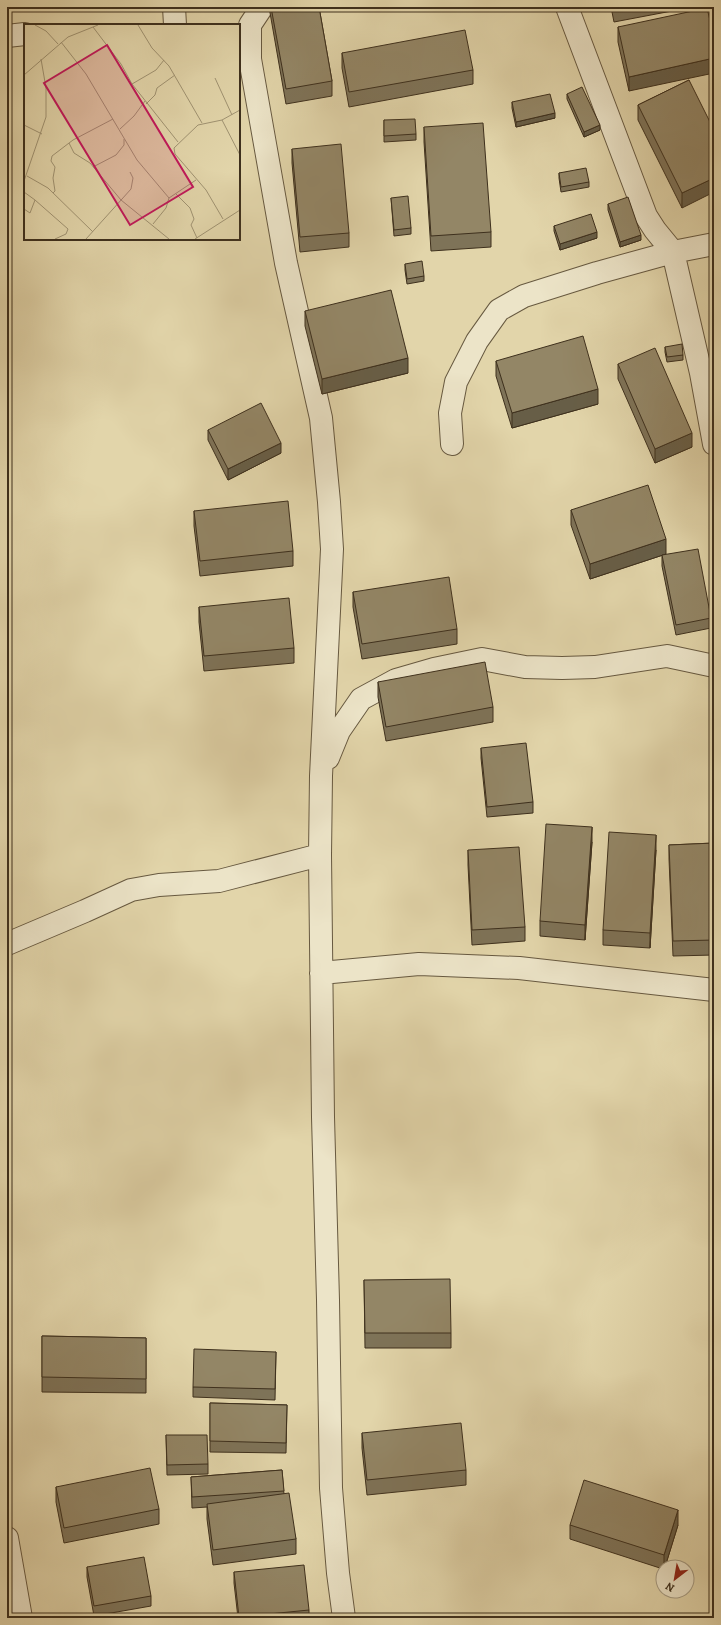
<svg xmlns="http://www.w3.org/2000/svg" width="721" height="1625" font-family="Alegreya,serif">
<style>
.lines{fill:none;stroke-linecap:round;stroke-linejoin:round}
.street-casing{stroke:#675940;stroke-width:24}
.street{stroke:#ece4c8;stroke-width:22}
.wall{fill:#7e7358;stroke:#3e301d}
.shaded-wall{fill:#675e47;stroke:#3e301d}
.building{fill:#938666;stroke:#3e301d}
.inset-road{fill:none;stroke:#a09372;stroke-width:1}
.view{fill:#c2185b;fill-opacity:0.15;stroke:#c2185b;stroke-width:2}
.inset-edge{fill:none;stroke:#3e301d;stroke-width:2}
</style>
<rect width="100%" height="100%" fill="#e2d5aa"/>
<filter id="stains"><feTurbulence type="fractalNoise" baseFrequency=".005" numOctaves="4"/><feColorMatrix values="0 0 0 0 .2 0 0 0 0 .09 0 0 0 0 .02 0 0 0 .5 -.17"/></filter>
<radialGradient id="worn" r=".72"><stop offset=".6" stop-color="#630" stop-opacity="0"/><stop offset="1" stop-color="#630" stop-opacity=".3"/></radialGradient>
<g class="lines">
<defs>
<path id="street" d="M174 7 175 25
M262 7 250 25V59L286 263 321 418 329 502 332 549 321 776 320 855 323 1117 328 1300 331 1488 338 1573 344 1618
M567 7 646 216 655 230 673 252 701 373 714 444
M7 36 25 34
M452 444 450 413 456 382 477 341 499 310 524 296 597 273 673 252 714 244
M328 758 339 731 361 699 396 680 434 669 482 659 525 667 562 668 595 667 667 656 714 666
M7 944 85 911 131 890 159 885 219 881 320 855
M321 973 419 964 519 968 714 990
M7 1538 21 1618"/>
</defs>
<use href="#street" class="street-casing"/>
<use href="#street" class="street"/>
</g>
<path class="wall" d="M269 7H319L332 81V96L286 104Z
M611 7H693L614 22Z
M618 27 714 37 629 91 618 42Z
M342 53 473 70V84L349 107 342 68Z
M689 80 682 208 638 120V105Z
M567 94 600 130 584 137 567 99Z
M512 102 555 118 516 127 512 108Z
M384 120 416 134V140L384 142Z
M424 127 491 232V247L431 251 424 142Z
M292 149 349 233V247L300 252 292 163Z
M559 173 589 182V187L561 192 559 178Z
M391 198 411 228V234L394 236Z
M608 204 641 240 620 247 608 210Z
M554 226 597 238 560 250 554 231Z
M405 264 424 276V281L407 284 405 270Z
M713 267H714V280L713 277Z
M305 311 408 373 322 394 305 326Z
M665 347 683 355V360L667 362 665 352Z
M496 361 598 404 512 428 496 376Z
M618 364 692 447 655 463 618 379Z
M208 430 281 453 228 480 208 440Z
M571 510 666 554 590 579 571 525Z
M194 511 293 551V566L200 576 194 526Z
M662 555 711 618V628L676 635 662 566Z
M353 592 457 629V644L362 659 353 607Z
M199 607 294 648V663L204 671 199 622Z
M378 682 493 707V722L386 741 378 697Z
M481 748 533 802V813L487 817 481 758Z
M592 842 585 940 540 936V921Z
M714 843V955L673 956 669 859V845Z
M468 850 525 927V941L472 945 468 865Z
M656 850 650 948 603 945V930Z
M364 1280 451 1333V1348H365Z
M42 1336 146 1338V1393L42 1392Z
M276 1352 275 1400 193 1397V1387Z
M210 1403 287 1405 286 1453 210 1452Z
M362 1433 466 1470V1485L367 1495 362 1448Z
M166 1435 208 1464V1474L167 1475Z
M282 1470 284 1494 296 1539V1554L213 1565 207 1519V1507L192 1508 191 1477Z
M56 1487 159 1509V1524L64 1543 56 1502Z
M570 1525H678L665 1567H663V1569L570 1539Z
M87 1567 151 1596V1606L94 1616 87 1577Z
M234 1572 309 1610V1618H238L234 1583Z"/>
<path class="shaded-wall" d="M714 58V73L629 91V77Z
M555 113V118L516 127V122Z
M600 125V130L584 137V132Z
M714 178V192L682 208V193Z
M597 232V238L560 250V244Z
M641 235V240L620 247V242Z
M408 358V373L322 394V379Z
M598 389V404L512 428V413Z
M692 433V447L655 463V449Z
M281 443V453L228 480V469Z
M666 539V554L590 579V564Z
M592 827V842L585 940V925Z
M656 835V850L650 948V933Z
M678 1510V1525L665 1567H664V1555Z"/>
<path class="building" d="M271 7H319L332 81 286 89Z
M707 8 714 37V58L629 77 618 27Z
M465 30 473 70 349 92 342 53Z
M689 80 714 130V178L682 193 638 105Z
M582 87 600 125 584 132 567 94Z
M550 94 555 113 516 122 512 102Z
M415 119 416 134 384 136V120Z
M483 123 491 232 431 236 424 127Z
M341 144 349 233 300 237 292 149Z
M586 168 589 182 561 187 559 173Z
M408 196 411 228 394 230 391 198Z
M628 197 641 235 620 242 608 204Z
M591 214 597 232 560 244 554 226Z
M422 261 424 276 407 279 405 264Z
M391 290 408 358 322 379 305 311Z
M583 336 598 389 512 413 496 361Z
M682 344 683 355 667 357 665 347Z
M655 348 692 433 655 449 618 364Z
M261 403 281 443 228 469 208 430Z
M648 485 666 539 590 564 571 510Z
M288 501 293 551 200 561 194 511Z
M698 549 711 618 676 625 662 555Z
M449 577 457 629 362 644 353 592Z
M289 598 294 648 204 656 199 607Z
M485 662 493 707 386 727 378 682Z
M526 743 533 802 487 807 481 748Z
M546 824 592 827 585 925 540 921Z
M609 832 656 835 650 933 603 930Z
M714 843V940L673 941 669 845Z
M519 847 525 927 472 930 468 850Z
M450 1279 451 1333H365L364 1280Z
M42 1336 146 1338V1379L42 1377Z
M194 1349 276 1352 275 1389 193 1387Z
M210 1403 287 1405 286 1443 210 1441Z
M461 1423 466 1470 367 1480 362 1433Z
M166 1435H207L208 1464 167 1465Z
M150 1468 159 1509 64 1528 56 1487Z
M282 1470 284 1491 192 1497 191 1477Z
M584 1480 678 1510 664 1555 570 1525Z
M289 1493 296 1539 213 1550 207 1504Z
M144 1557 151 1596 94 1606 87 1567Z
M304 1565 309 1610 239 1617 234 1572Z"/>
<g transform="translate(24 24)">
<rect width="216" height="216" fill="#e2d5aa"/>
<path class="inset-road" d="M11 1 22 7 34 20M114 1 128 24 145 42 178 99M69 3 97 40 108 60 154 118M37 18 62 50 113 136 145 174 142 184 129 200M0 51 44 13 74 1M191 54 208 91M108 60 132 46 140 36M122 80 131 71 133 64 151 51M198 96 216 131M0 101 18 110M96 105 110 92 121 77M45 119 50 129 66 139 97 176 145 215M69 143 92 131 100 121V115M3 152 24 164 69 208M0 157 22 93V64L17 35M0 168 11 176 6 189 0 185M29 169 31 167 29 154 31 143 27 137 28 132 49 116 89 95M152 170 166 184 170 195 167 201 173 214M145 174 172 156M11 176 44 205 42 210 31 215M199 195 182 166 151 130 150 124 174 101 198 96 216 86M62 215 107 165 109 154 106 148M171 215 216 186"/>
<path class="view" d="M83 21 169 163 106 201 20 59Z"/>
<rect width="216" height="216" class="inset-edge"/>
</g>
<rect width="721" height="1625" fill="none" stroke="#e2d5aa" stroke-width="24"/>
<rect x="8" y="8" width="705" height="1609" fill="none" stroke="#3e301d" stroke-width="2"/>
<rect x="12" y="12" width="697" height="1601" fill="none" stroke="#3e301d"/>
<g transform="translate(675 1579) rotate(211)"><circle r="19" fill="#ece4c8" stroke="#a69c84"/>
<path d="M0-3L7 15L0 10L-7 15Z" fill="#8f2418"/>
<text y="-6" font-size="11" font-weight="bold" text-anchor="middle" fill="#3e301d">N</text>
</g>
<rect width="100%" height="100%" filter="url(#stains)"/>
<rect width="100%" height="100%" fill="url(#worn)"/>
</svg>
